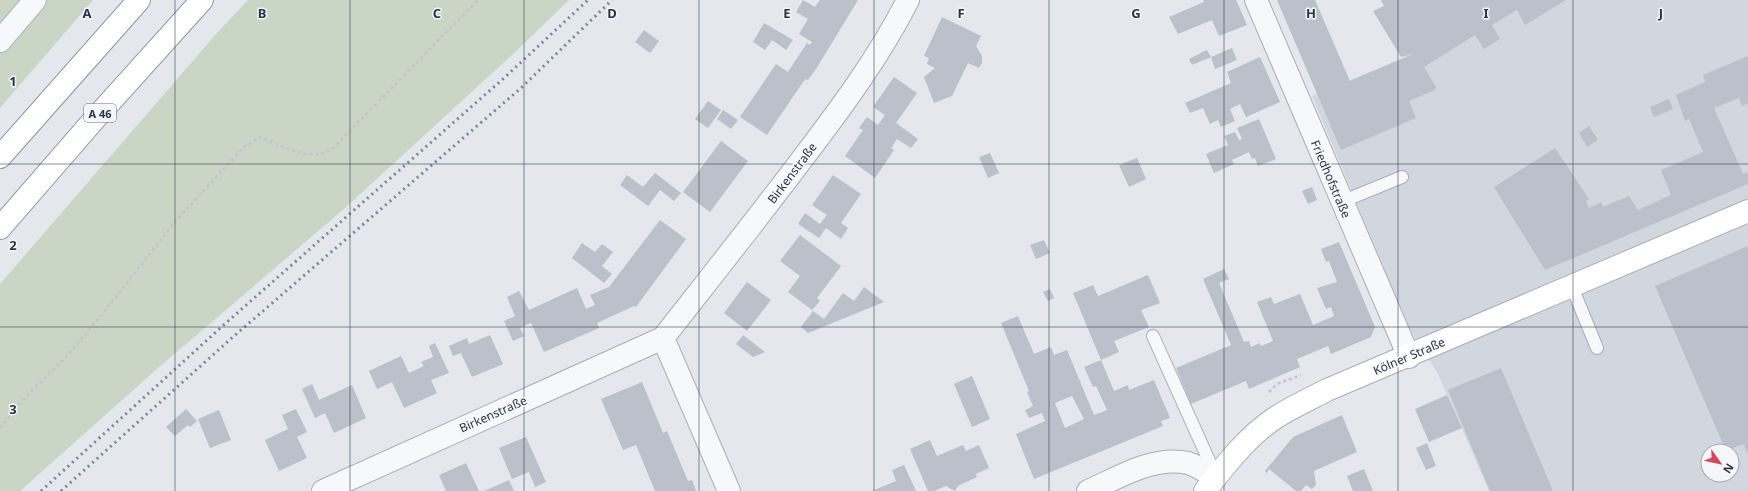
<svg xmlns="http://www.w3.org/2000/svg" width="1748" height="491" font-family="'Noto Sans',sans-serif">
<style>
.built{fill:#d2d6de;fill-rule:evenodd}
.green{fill:#c9d6c5}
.building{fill:#bbc0ca;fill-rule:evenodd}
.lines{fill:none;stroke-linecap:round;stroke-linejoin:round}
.lane-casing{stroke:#a9aeb7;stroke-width:14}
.street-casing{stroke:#a9aeb7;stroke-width:24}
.secondary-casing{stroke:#a9aeb7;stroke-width:24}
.highway-casing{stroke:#8b94a3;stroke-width:24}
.path{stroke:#c2c5cb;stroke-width:2.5;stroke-dasharray:3 3;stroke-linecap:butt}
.lane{stroke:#f7f8fa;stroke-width:12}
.street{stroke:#f7f8fa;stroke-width:22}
.secondary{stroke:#fff;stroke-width:22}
.highway{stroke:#fff;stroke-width:22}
.rail{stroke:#7d8696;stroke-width:3;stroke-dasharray:2 4;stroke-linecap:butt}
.grid{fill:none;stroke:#2b3445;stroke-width:1;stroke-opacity:0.55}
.labels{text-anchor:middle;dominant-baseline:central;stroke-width:3;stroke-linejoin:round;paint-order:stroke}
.shield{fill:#f4f6f9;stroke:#676e7b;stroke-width:1}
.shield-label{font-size:11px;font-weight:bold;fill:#2b3445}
.street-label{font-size:12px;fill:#2b3445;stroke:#f4f6f9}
.grid-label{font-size:13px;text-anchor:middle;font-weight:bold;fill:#2b3445;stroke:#f4f6f9;stroke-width:3;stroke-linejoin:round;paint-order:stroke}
</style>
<rect width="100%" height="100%" fill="#e4e7ec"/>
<path class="built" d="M1381 0H1748V491H1489L1438 374 1409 328 1312 96 1413 54ZM1708 451H1732V475H1708Z"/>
<path class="green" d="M0 0H93L0 108Z
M248 0H569L512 55 345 208 158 368 20 491H0V284L217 33Z"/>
<path class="building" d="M803 0 815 7 820 0H858L816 69 808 80 806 79 803 82 767 135 740 117 776 64 788 72 807 43 810 45 812 42 799 34 808 19 796 12Z
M1203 0H1236L1247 25 1219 36 1212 20 1178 34 1169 17 1204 2Z
M1277 0H1315L1350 81 1413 54 1401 57 1373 11 1384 6 1381 0H1566L1525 25 1517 10 1492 25 1500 39 1484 49 1475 35 1424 67 1436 87 1435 90 1409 101 1416 118 1341 150Z
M942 17 981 36 976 46 982 56V63L979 68 968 63 952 96 934 103 924 77 935 68 927 64 929 58 924 56Z
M764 23 793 40 786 50 772 40 765 50 753 42Z
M644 30 659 41 650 53 635 42Z
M1232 48 1237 60 1215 69 1211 57Z
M1207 50 1211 57 1192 65 1189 59Z
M1748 56V103L1742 106 1739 98 1714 108 1743 174 1747 172 1748 184 1545 270 1494 187 1555 148 1589 199 1586 201 1589 208 1601 202 1603 207 1629 196 1638 210 1671 195 1661 170 1703 152 1689 119 1685 121 1676 95 1705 82 1703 75Z
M1260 57 1280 102 1246 117 1240 104 1230 109 1235 121 1221 127 1218 120 1210 124 1203 108 1190 113 1185 103 1231 83 1227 72Z
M894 77 917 93 896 123 918 139 911 148 897 139 891 148 894 150 875 178 845 156 863 130 859 128 867 117 878 125 885 115 873 107Z
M1669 99 1673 109 1654 117 1650 107Z
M708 101 721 110 708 128 695 119Z
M723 110 738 120 731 129 717 119Z
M1259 119 1276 159 1258 166 1255 158 1252 159 1249 152 1232 160 1234 164 1214 173 1206 154 1228 145 1224 136 1235 132 1239 140 1242 139 1237 128Z
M1589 126 1598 140 1587 147 1579 133Z
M721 141 748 161 710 212 683 192Z
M990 153 999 173 988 178 979 157Z
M1137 158 1146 179 1129 187 1119 165Z
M655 173 681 193 674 201 660 190 648 206 620 185 627 175 643 187Z
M833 175 861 194 841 223 848 228 841 239 826 228 819 238 798 224 805 213 820 224 827 215 812 205Z
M1312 187 1317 200 1308 204 1302 191Z
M660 220 686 239 636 307 634 306 597 323 599 328 544 352 531 323 520 328 524 336 513 341 504 321 515 316 507 297 519 291 529 310 577 288 586 309 595 305 590 295 609 287Z
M800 235 841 266 817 298 820 301 812 310 788 292 800 276 780 261Z
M1044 240 1050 253 1036 259 1030 245Z
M1339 242 1375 327 1371 337 1331 354 1328 346 1297 359 1300 367 1249 389 1246 381 1191 404 1176 368 1231 345 1203 279 1224 269 1229 279 1219 283 1244 342 1249 341 1251 347 1260 343 1261 346 1273 341 1257 302 1271 297 1274 304 1300 294 1313 325 1334 316 1331 307 1326 309 1317 288 1337 282 1329 261 1326 262 1321 249Z
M582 243 595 252 602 244 613 252 602 266 612 274 604 283 572 258Z
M1748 246V454L1743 444 1726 451 1655 286Z
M1148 275 1160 303 1141 310 1149 327 1114 341 1119 352 1101 360 1114 391 1128 385 1129 390 1154 380 1170 418 1161 421 1163 426 1034 479 1016 434 1045 421 1042 413 1029 418 1025 410 1033 406 1027 392 1029 391 1001 323 1018 316 1034 354 1051 347 1054 355 1067 350 1094 415 1107 410 1096 386 1093 387 1084 367 1101 360 1073 293 1093 285 1098 296ZM1072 396 1084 419 1065 428 1055 403Z
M747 282 771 300 747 331 724 313Z
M864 287 884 302 808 333 801 327 813 311 824 319 843 293 854 301Z
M1050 289 1054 298 1048 301 1043 292Z
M490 335 503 364 472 377 461 353 453 356 449 346 467 338 469 344Z
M743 335 765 352 753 357 736 344Z
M435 343 449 373 431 380 437 393 404 408 392 382 377 389 369 371 401 356 409 373 424 366 421 362 433 357 429 346Z
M1501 368 1553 491H1490L1448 390Z
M972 376 990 419 972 427 954 384Z
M642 382 663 433 667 431 688 481 692 480 696 491H655L636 445 623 450 601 399Z
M312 384 319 400 352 385 366 418 334 433 325 413 315 418 302 389Z
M1447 395 1462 428 1429 442 1415 409Z
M186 409 197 421 190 427 188 425 175 436 166 427Z
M296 409 307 432 297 437 307 458 279 471 265 440 288 429 282 415Z
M219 410 231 440 210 448 198 419Z
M1342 415 1357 452 1314 471 1316 485 1312 489 1306 485 1301 491H1296L1269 469 1267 473 1265 471 1293 437Z
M526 437 546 482 535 487 529 472 512 479 499 448Z
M930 440 937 456 963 445 966 451 979 445 989 468 976 474 977 477 958 486 955 491 946 486 934 491H928L910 449Z
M1427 443 1436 466 1426 470 1416 448Z
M466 463 479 491H446L439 475Z
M904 465 916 491H872L896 481 892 470Z
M1364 469 1373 491H1353L1347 476Z
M509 480 514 491H484L498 485Z"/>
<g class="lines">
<defs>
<path id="lane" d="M1341 202 1402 177
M1572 287 1597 348
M1153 336 1215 474"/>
<path id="street" d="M1256 0 1409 357
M0 41 35 0
M323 491 663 338
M729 491 663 338C710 278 757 219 803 158 841 108 879 57 908 0
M1088 491C1118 478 1154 455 1188 463 1198 466 1207 473 1216 477"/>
<path id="secondary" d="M1205 491C1226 464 1247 437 1275 418 1292 407 1310 399 1327 390L1748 211"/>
<path id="highway" d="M0 157 139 0
M0 228 92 122 202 0"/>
</defs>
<use href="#lane" class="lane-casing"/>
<use href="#street" class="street-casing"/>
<use href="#secondary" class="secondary-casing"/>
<use href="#highway" class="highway-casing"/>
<path class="path" d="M1269 392 1277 384 1301 375
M0 428 19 404 67 356 105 311 174 223 243 148 259 137C281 144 308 163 331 150L478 0"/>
<use href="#lane" class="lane"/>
<use href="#street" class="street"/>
<use href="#secondary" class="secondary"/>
<use href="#highway" class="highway"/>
<path class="rail" d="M41 491 227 322 504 78 588 0
M61 491 234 336 521 88 612 0"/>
</g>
<path class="grid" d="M175 0V491M350 0V491M524 0V491M699 0V491M874 0V491M1049 0V491M1224 0V491M1398 0V491M1573 0V491M0 164H1748M0 327H1748"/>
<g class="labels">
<rect class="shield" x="84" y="104" width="32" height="18" rx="3"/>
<g class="shield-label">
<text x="100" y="113">A 46</text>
</g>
<g class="street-label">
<text transform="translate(792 173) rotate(-53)">Birkenstraße</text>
<text transform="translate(1331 179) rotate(67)">Friedhofstraße</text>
<text transform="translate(1409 356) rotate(-23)">Kölner Straße</text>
<text transform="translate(493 414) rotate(-24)">Birkenstraße</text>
</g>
</g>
<g class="grid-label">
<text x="87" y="18">A</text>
<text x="262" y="18">B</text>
<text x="437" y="18">C</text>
<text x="612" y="18">D</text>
<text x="787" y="18">E</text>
<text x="961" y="18">F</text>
<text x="1136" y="18">G</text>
<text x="1311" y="18">H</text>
<text x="1486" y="18">I</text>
<text x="1661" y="18">J</text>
<text x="13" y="86">1</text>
<text x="13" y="250">2</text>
<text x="13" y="414">3</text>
</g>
<g transform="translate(1720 463) rotate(123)"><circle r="19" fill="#f4f6f9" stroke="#a4a8b1"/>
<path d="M0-3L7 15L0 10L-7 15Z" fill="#d1495b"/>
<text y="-6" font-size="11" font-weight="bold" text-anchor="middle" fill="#2b3445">N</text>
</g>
</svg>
